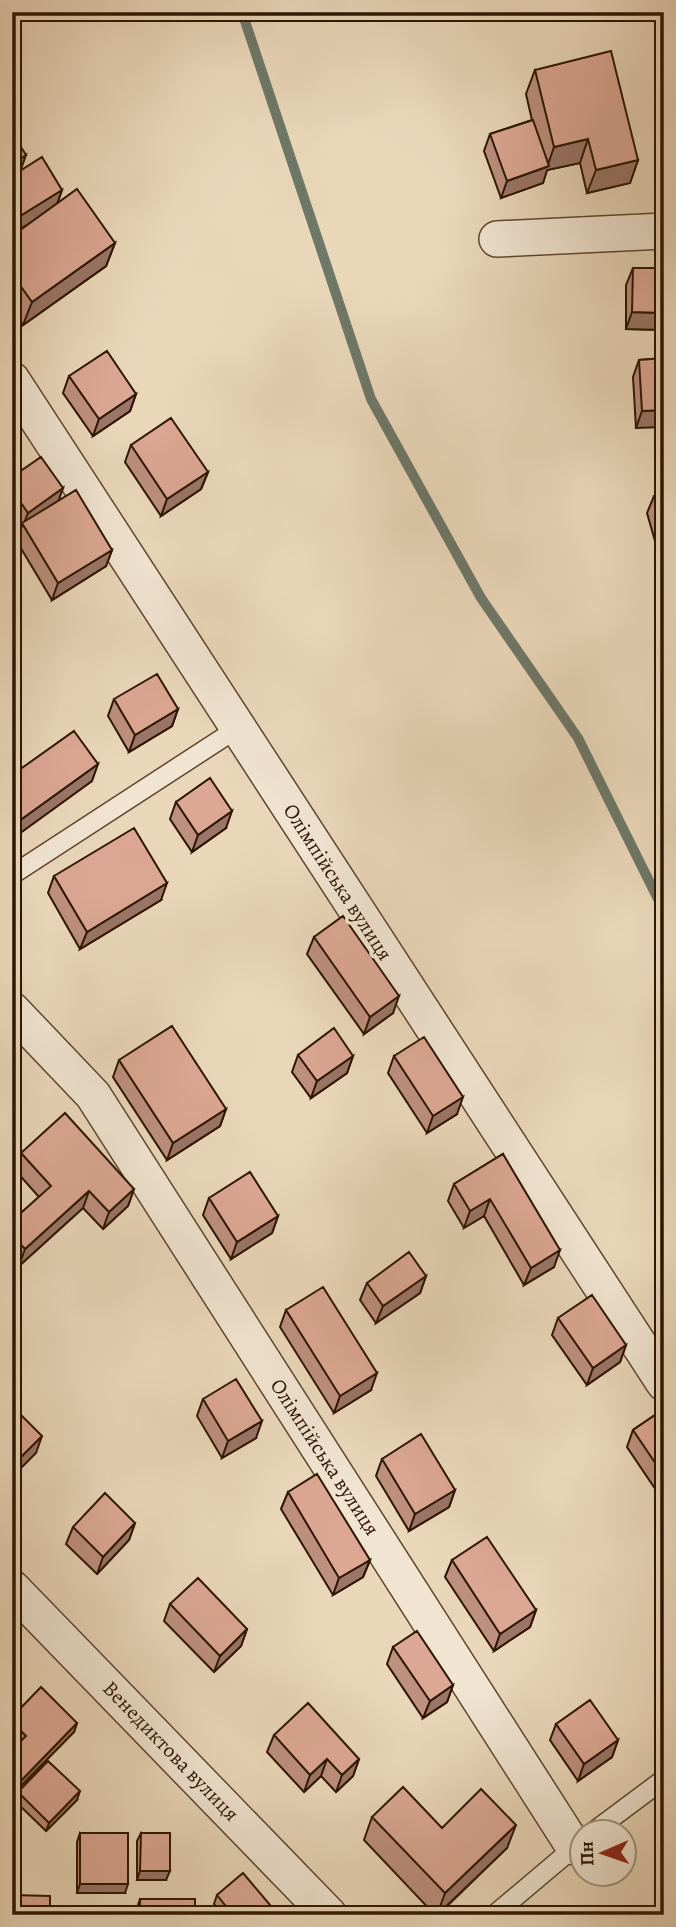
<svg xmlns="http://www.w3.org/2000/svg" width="676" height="1927" font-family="Alegreya,serif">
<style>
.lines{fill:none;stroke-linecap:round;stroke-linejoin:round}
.stream{stroke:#6d7868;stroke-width:10}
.lane-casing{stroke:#5c462e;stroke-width:21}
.street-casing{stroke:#5c462e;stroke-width:38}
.lane{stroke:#f1e5d2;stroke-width:18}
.street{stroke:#f1e5d2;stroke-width:35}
.wall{fill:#bd907f;stroke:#2c1500;stroke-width:2}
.shaded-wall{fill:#9a7568;stroke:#2c1500;stroke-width:2}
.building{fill:#dca794;stroke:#2c1500;stroke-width:2}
.labels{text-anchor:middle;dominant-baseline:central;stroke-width:7;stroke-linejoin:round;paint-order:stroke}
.street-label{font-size:21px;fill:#2c1500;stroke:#f1e5d2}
</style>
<rect width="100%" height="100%" fill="#ead7ba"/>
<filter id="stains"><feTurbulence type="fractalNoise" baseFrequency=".00286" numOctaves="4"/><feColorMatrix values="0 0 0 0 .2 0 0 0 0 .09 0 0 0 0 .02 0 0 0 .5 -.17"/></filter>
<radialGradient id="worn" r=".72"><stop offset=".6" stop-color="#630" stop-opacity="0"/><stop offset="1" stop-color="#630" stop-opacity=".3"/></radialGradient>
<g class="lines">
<path class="stream" d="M242 12 371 399 481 598 578 738 664 911"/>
<defs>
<path id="lane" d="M12 875 238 728
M593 1832 664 1779
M494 1915 577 1845"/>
<path id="street" d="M497 239 664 231
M12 380 664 1383
M12 1010 93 1095 574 1847
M12 1588 329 1915"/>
</defs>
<use href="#lane" class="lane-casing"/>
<use href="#street" class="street-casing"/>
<use href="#lane" class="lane"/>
<use href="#street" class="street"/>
</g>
<path class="wall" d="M535 70 638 160 630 183 587 193 580 163 547 170 543 183 501 198 484 151 490 134 532 120 526 94Z
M664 96V154L658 113Z
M20 171 62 190 57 204 115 243 106 266 23 325 12 310V236L28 224Z
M633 268H664V330L626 329V285Z
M664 358 636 428 633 377 639 360Z
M69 376 136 394 130 411 93 436 63 393Z
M131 445 208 472 201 489 161 516 125 462Z
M12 477 63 488 58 500 112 550 106 566 52 600 16 540 20 527 12 515Z
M664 493V569H663L647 513 654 496Z
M114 699 178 709 172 726 129 752 108 716Z
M176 802 226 828 192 852 170 819Z
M54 876 161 900 80 949 48 893Z
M314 937 393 1013 364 1034 307 954Z
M298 1055 353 1056 347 1073 311 1098 292 1072Z
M394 1056 457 1114 427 1133 388 1073Z
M119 1060 226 1109 220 1126 167 1160 113 1077Z
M21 1153 134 1189 128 1206 103 1229 83 1208 19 1266 12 1259V1221L39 1197 15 1170Z
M503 1154 554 1267 524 1285 484 1216 464 1228 448 1201 454 1184Z
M209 1198 278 1216 272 1233 231 1259 203 1215Z
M426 1276 420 1293 376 1323 360 1300 367 1283Z
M286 1310 371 1390 334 1413 280 1327Z
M558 1318 626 1345 620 1362 587 1385 552 1335Z
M203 1399 256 1438 222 1458 197 1416Z
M664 1409V1502L627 1447 633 1430Z
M382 1459 455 1490 449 1507 409 1531 376 1476Z
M288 1492 370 1560 363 1577 333 1595 281 1509Z
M135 1523 129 1540 97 1574 66 1544 73 1527Z
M452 1560 536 1610 530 1627 494 1651 445 1577Z
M170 1604 247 1629 241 1646 214 1672 164 1621Z
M393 1647 453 1685 447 1702 423 1718 387 1664Z
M12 1717 77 1723 74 1732 12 1795V1750L20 1742 12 1735Z
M556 1724 618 1740 612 1757 578 1781 550 1740Z
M274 1735 359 1759 353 1776 336 1792 321 1776 304 1792 267 1752Z
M18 1792 77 1800 46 1831 15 1801Z
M372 1817 442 1828 507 1848 438 1915H435L364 1840Z
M80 1833 125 1893H77V1842Z
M141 1833 166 1880H137V1841Z
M217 1895 266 1914 223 1915 214 1904Z
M140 1899 195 1915H137V1908Z"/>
<path class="shaded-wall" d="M588 139 580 163 547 170 543 183 501 198 507 181 547 167 554 147Z
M26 155 20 172 12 177V164Z
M638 160 630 183 587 193 596 170Z
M62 190 56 207 12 234V221Z
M115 243 106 266 23 325 32 302Z
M632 312 664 313V330L626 329Z
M136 394 130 411 93 436 99 419Z
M664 410V427L636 428 642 411Z
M208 472 201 489 161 516 167 499Z
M63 488 57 505 23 526 28 513Z
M112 550 106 566 52 600 58 583Z
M178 709 172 726 129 752 135 735Z
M98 764 92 781 12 839V826Z
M232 811 226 828 192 852 198 835Z
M167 883 161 900 80 949 87 932Z
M399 996 393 1013 364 1034 370 1017Z
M353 1056 347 1073 311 1098 317 1081Z
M463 1097 457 1114 427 1133 433 1116Z
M226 1109 220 1126 167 1160 173 1143Z
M134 1189 128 1206 103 1229 109 1212Z
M89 1191 83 1208 19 1266 25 1249Z
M490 1199 484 1216 464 1228 470 1211Z
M278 1216 272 1233 231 1259 237 1242Z
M560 1250 554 1267 524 1285 531 1268Z
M426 1276 420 1293 376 1323 383 1306Z
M626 1345 620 1362 587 1385 593 1368Z
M377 1373 371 1390 334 1413 340 1396Z
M262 1421 256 1438 222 1458 228 1441Z
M42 1436 36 1453 12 1477 13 1465Z
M455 1490 449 1507 409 1531 415 1514Z
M135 1523 129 1540 97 1574 103 1557Z
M370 1560 363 1577 333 1595 339 1578Z
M536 1610 530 1627 494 1651 500 1634Z
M247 1629 241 1646 214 1672 220 1656Z
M453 1685 447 1702 423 1718 430 1701Z
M77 1723 74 1732 12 1795V1790Z
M618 1740 612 1757 578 1781 584 1764Z
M327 1759 321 1776 304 1792 310 1775Z
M359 1759 353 1776 336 1792 342 1775Z
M80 1791 77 1800 46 1831 49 1823Z
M516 1825 507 1848 437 1915 445 1893Z
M140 1871H170L166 1880H137Z
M80 1884H128L125 1893H77Z
M270 1905 266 1914 258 1915Z"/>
<path class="building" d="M611 51 638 160 596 170 588 139 554 147 535 70Z
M533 120 549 166 507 181 490 134Z
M12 133 26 155 12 164Z
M42 157 62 190 12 221V176Z
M77 189 115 243 32 302 12 274V236Z
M633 268H664V313L632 312Z
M107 351 136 394 99 419 69 376Z
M664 358V410L642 411 639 360Z
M171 418 208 472 167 499 131 445Z
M41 457 63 488 28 513 12 490V477Z
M76 490 112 550 58 583 22 523Z
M664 493V532L654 496Z
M157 674 178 709 135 735 114 699Z
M74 731 98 764 12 826V775Z
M210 778 232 811 198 835 176 802Z
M134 828 167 883 87 932 54 876Z
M343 916 399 996 370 1017 314 937Z
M172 1026 226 1109 173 1143 119 1060Z
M334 1028 353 1056 317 1081 298 1055Z
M424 1037 463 1097 433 1116 394 1056Z
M65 1113 134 1189 109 1212 89 1191 25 1249 12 1235V1221L51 1186 21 1153Z
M503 1154 560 1250 531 1268 490 1199 470 1211 454 1184Z
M250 1172 278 1216 237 1242 209 1198Z
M409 1252 426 1276 383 1306 367 1283Z
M323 1287 377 1373 340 1396 286 1310Z
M592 1295 626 1345 593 1368 558 1318Z
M236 1379 262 1421 228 1441 203 1399Z
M12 1406 42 1436 13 1465H12Z
M664 1409V1476L633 1430Z
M421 1434 455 1490 415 1514 382 1459Z
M317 1474 370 1560 339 1578 288 1492Z
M105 1493 135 1523 103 1557 73 1527Z
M487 1537 536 1610 500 1634 452 1560Z
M198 1578 247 1629 220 1656 170 1604Z
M417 1631 453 1685 430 1701 393 1647Z
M41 1687 77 1723 12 1790V1750L26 1736 12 1722V1717Z
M590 1700 618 1740 584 1764 556 1724Z
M308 1703 359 1759 342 1775 327 1759 310 1775 274 1735Z
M48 1761 80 1791 49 1823 18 1792Z
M403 1787 442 1828 481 1789 516 1825 445 1893 372 1817Z
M80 1833H128V1884H80Z
M141 1833H170V1871H140Z
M243 1873 270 1905 258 1915H233L217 1895Z
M12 1895 50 1896V1915H12Z
M140 1899H195V1915H140Z"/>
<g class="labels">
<g class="street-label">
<text transform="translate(338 882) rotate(57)">Олімпійська вулиця</text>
<text transform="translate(325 1457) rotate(57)">Олімпійська вулиця</text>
<text transform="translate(171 1751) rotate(46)">Венедиктова вулиця</text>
</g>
</g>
<rect width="676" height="1927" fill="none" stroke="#ead7ba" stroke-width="42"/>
<rect x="14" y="14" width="648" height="1899" fill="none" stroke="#2c1500" stroke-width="3.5"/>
<rect x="21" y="21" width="634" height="1885" fill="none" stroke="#2c1500" stroke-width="2"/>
<g transform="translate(603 1853) rotate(268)"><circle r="33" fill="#f1e5d2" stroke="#a2927e" stroke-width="2"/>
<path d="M0-5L12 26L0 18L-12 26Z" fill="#8f2418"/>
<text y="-10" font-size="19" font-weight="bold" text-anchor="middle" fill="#2c1500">Пн</text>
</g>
<rect width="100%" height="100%" filter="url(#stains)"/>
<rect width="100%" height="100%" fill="url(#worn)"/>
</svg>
